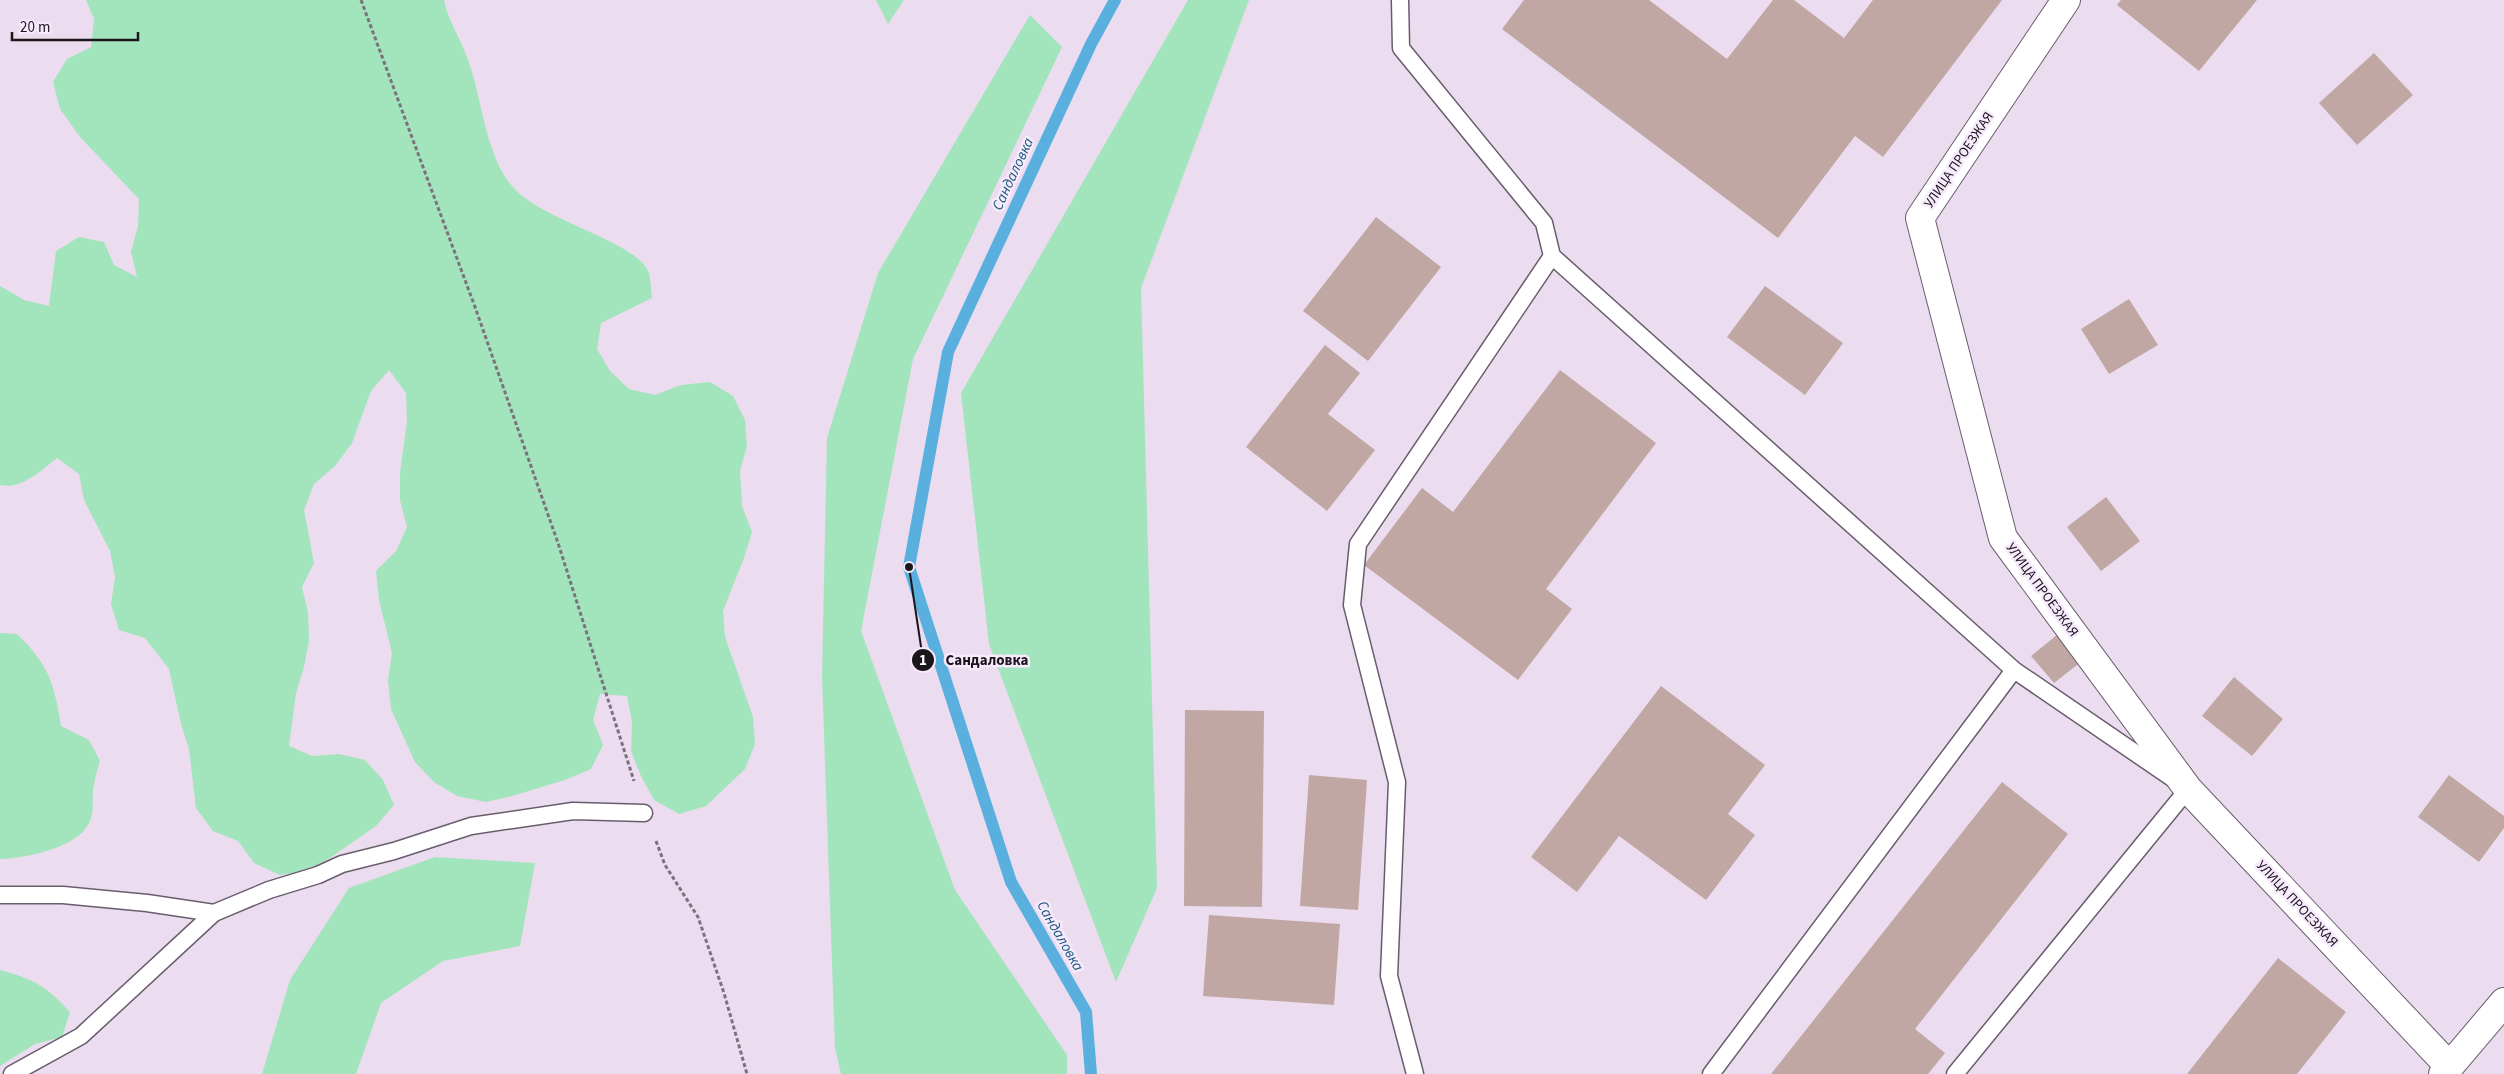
<svg xmlns="http://www.w3.org/2000/svg" width="2504" height="1074" font-family="'Source Sans 3',sans-serif">
<style>
.green{fill:#a2e4bc}
.lines{fill:none;stroke-linecap:round;stroke-linejoin:round}
.stream{stroke:#59b0df;stroke-width:12}
.building{fill:#c0a7a4}
.lane-casing{stroke:#695d6d;stroke-width:19}
.street-casing{stroke:#695d6d;stroke-width:30}
.primary-casing{stroke:#695d6d;stroke-width:30}
.path{stroke:#7c727e;stroke-width:3;stroke-dasharray:4 2.5;stroke-linecap:butt}
.lane{stroke:#fff;stroke-width:16}
.street{stroke:#fff;stroke-width:28}
.primary{stroke:#fff;stroke-width:28}
.labels{text-anchor:middle;dominant-baseline:central;stroke-width:5;stroke-linejoin:round;paint-order:stroke}
.street-label{font-size:14px;fill:#1b161c;stroke:#f8eafd}
.water-label{font-size:15px;font-style:italic;fill:#175a7a;stroke:#f8eafd}
.leader{fill:none;stroke:#1b161c;stroke-width:2}
.callout-dot{fill:#1b161c;stroke:#f8eafd;stroke-width:2}
.mark-label{font-size:15px;text-anchor:middle;font-weight:bold;fill:#fff}
.callout-label{font-size:15px;text-anchor:middle;font-weight:bold;fill:#1b161c;stroke:#f8eafd;stroke-width:5;stroke-linejoin:round;paint-order:stroke}
</style>
<rect width="100%" height="100%" fill="#ebdcef"/>
<path class="green" d="M86 0H444C448 21 461 39 468 60 482 98 485 153 511 185 540 221 634 240 648 271 651 279 651 290 652 298L601 323 597 349 610 371 629 389 655 395 681 385 710 382 733 396 745 420 747 446 740 471 742 506 752 532 744 558 723 611 725 637 753 717 755 744 745 769 706 806 679 814 654 800 641 776 631 751 632 722 627 696 600 694 593 720 603 745 591 769 565 780 512 796 486 802 457 796 434 782 415 762 391 709 388 681 392 653 379 600 376 571 396 551 407 527 400 500V473L407 421 406 393 389 370 371 391 352 443 335 466 314 484 304 510 314 563 302 587 308 613 309 641 304 667 296 693 289 746 312 756 339 754 365 760 383 780 394 805 376 826 330 858 306 871 280 875 254 863 238 841 213 831 196 808 189 749 181 724 169 669 145 638 119 630 111 604 115 577 110 551 84 500 79 474 57 458C42 470 21 490 0 485V286L24 300 49 306 56 251 79 237 104 242 114 265 137 277 131 252 138 226 139 199 80 137 60 109 53 82 67 59 91 47 94 19Z
M876 0H904L888 24Z
M1188 0H1249L1141 288 1157 888 1116 982 989 644 961 393Z
M1030 15 1062 47 913 359 861 631 955 890 1067 1055V1074H841L835 1048 822 677 827 438 878 273Z
M0 633 17 634C49 665 54 683 61 726L89 740 100 761C97 771 94 781 93 791 92 800 94 810 91 818 83 847 29 857 4 859H0Z
M435 857 535 863 520 946 443 961 381 1003 356 1074H262L290 980 349 888Z
M0 970C35 980 45 985 70 1012L62 1037 35 1044 0 1066Z"/>
<g class="lines">
<path class="stream" d="M1091 1074 1086 1012 1011 882 909 567 948 352 1091 44 1115 0"/>
</g>
<path class="building" d="M1524 0H1649L1727 59 1773 0H1794L1844 38 1873 0H2002L1883 157 1855 136 1778 238 1502 29Z
M2121 0H2257L2199 71 2117 5Z
M2374 53 2413 95 2357 145 2319 103Z
M1376 217 1441 267 1368 361 1303 311Z
M1765 286 1843 343 1805 395 1727 337Z
M2129 299 2158 345 2109 374 2081 329Z
M1325 345 1360 373 1328 414 1375 450 1327 511 1246 447Z
M1560 370 1656 443 1546 589 1572 609 1518 680 1364 565 1422 488 1453 512Z
M2106 497 2140 541 2101 571 2067 527Z
M2063 630 2086 658 2054 683 2031 656Z
M2234 677 2283 719 2252 756 2202 716Z
M1661 686 1765 765 1728 814 1755 835 1706 900 1619 836 1577 892 1531 857Z
M1185 710 1264 711 1262 907 1184 906Z
M1309 775 1367 780 1358 910 1300 906Z
M2449 775 2504 816V828L2479 862 2418 817Z
M2002 782 2068 834 1915 1029 1945 1053 1928 1074H1771Z
M1209 915 1340 924 1334 1005 1203 996Z
M2278 958 2346 1012 2297 1074H2187Z"/>
<g class="lines">
<defs>
<path id="lane" d="M1400 0 1401 48 1544 223 1552 256 1358 544 1352 605 1397 782 1389 976 1415 1074
M1552 256 2014 670
M0 895H63L147 903 214 913 269 890 318 875 342 864 394 851 471 826 573 811 644 813
M12 1074 81 1036 214 913
M1711 1074 2014 670 2188 789 1955 1074"/>
<path id="street" d="M2066 0 1920 218 2003 538 2188 789 2449 1066"/>
<path id="primary" d="M2443 1074 2504 1002"/>
</defs>
<use href="#lane" class="lane-casing"/>
<use href="#street" class="street-casing"/>
<use href="#primary" class="primary-casing"/>
<path class="path" d="M361 0 475 307 558 543 634 781
M656 841 665 865 698 917 724 993 747 1074"/>
<use href="#lane" class="lane"/>
<use href="#street" class="street"/>
<use href="#primary" class="primary"/>
</g>
<g class="labels">
<g class="street-label">
<text transform="translate(1959 160) rotate(-56)">УЛИЦА ПРОЕЗЖАЯ</text>
<text transform="translate(2042 590) rotate(54)">УЛИЦА ПРОЕЗЖАЯ</text>
<text transform="translate(2297 904) rotate(47)">УЛИЦА ПРОЕЗЖАЯ</text>
</g>
<g class="water-label">
<text transform="translate(1013 174) rotate(-65)">Сандаловка</text>
<text transform="translate(1060 936) rotate(60)">Сандаловка</text>
</g>
</g>
<path class="leader" d="M909 567L923 660"/>
<g class="callout-dot">
<circle cx="909" cy="567" r="5"/>
<circle cx="923" cy="660" r="12"/>
</g>
<g class="mark-label">
<text x="923" y="665">1</text>
</g>
<g class="callout-label">
<text x="987" y="665">Сандаловка</text>
</g>
<path d="M12 32v8h126v-8" fill="none" stroke="#1b161c" stroke-width="2.5"/>
<text x="20" y="32" font-size="15" fill="#1b161c" stroke="#f8eafd" stroke-width="4" paint-order="stroke">20 m</text>
</svg>
